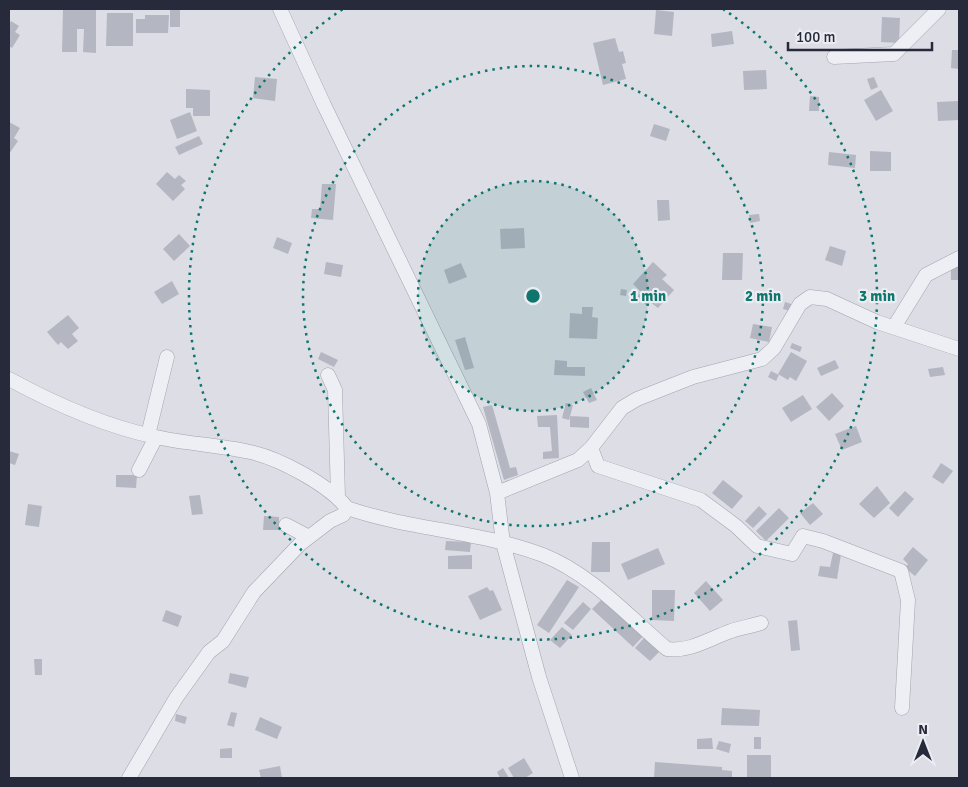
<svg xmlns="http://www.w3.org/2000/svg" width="968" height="787" font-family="Signika,sans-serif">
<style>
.building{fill:#b4b6c1}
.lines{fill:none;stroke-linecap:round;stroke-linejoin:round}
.minor-casing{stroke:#a2a4ae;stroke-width:15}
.minor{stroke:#eeeff4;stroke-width:14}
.ring{fill:none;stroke:#0f766e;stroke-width:2.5;stroke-dasharray:2.5 5}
.centre{fill:#0f766e;stroke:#ebedf3;stroke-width:2.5}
.ring-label{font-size:15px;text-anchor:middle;font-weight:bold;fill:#0f766e;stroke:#ebedf3;stroke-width:4.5;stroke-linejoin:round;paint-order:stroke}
</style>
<rect width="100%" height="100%" fill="#dcdde5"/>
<path class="building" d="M63 9H96V53L83 52 84 29H77V52H62Z
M170 9H180V27H170Z
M656 10 674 12 672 36 654 34Z
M107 13H133V46H106Z
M145 15H169L168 33H136V19H145Z
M882 17 900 18 899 43 881 42Z
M11 21 19 26 15 32 20 35 12 48 9 46V25Z
M732 31 734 44 712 47 711 34Z
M615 38 619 52 623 51 626 63 622 64 626 79 603 85 593 43Z
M952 50H959V69L951 68Z
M766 70 767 89 744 90 743 71Z
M255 77 277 79 275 101 253 98Z
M874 77 878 87 871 90 867 79Z
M186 89 210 90V116H193V108H186Z
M881 90 893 111 876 121 864 100Z
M810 96 819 97V111H809Z
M959 101V120L938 121 937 102Z
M190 112 197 131 177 139 170 120Z
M9 122 20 128 14 138 18 141 9 154Z
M654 124 670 129 666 141 650 136Z
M199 136 203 144 179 155 175 147Z
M870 151 891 152V171H870Z
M829 152 856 155 855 168 828 165Z
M167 172 175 179 179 175 186 181 181 185 185 189 173 201 156 184Z
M322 184H336L333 220 311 218 312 209H320Z
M657 200H669L670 220 658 221Z
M759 214 760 221 750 223 749 215Z
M524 228 525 248 501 249 500 229Z
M179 234 190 246 174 261 163 249Z
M277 237 292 243 288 254 273 248Z
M830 246 846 251 842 266 825 260Z
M723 253H743L742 280H722Z
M326 262 343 265 341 277 324 274Z
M653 262 667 275 662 279 674 290 658 308 650 302 647 306 637 297 641 292 633 284Z
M461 263 467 277 449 284 444 270Z
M951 267H959V280H951Z
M172 281 179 294 162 304 154 292Z
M621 289 627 290 626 296 620 295Z
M785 302 791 304 790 311 783 309Z
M582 307H593L592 317 598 318 597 339 569 338 570 313 582 314Z
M68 315 79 328 72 334 78 341 68 349 61 342 58 345 47 332Z
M753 324 772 327 769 342 750 338Z
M465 337 474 368 465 370 455 340Z
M792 343 802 347 800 352 790 348Z
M321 352 338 360 334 367 318 359Z
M791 352 807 361 796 381 790 377 788 380 778 374Z
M555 360 567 361V367H585V376L554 375Z
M835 360 839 368 821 376 817 368Z
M943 367 945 375 930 377 928 369Z
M771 371 779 375 776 381 768 377Z
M591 388 597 400 589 403 583 392Z
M832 393 844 406 829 421 816 407Z
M803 395 812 409 791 422 782 408Z
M566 403 573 405 569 420 562 418Z
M492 405 510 468 516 467 518 475 504 480 483 407Z
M557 415 559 458 543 459V452L552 451 550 427H538L537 416Z
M570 416 589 417V428L570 427Z
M856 426 862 442 842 450 835 434Z
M9 451 19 454 15 465 9 463Z
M941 463 953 471 943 484 932 477Z
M116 475H137L136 488 116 487Z
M723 480 743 496 732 509 712 493Z
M877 486 890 503 874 518 859 504Z
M905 491 914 499 898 517 889 508Z
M200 495 203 514 192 515 189 496Z
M813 503 823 514 810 525 800 513Z
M28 504 42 506 39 527 25 525Z
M759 506 767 514 753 528 745 521Z
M779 508 789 518 766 541 756 531Z
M264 516 279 517V530H263Z
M446 541 471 542 470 552 445 550Z
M592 542H610V572H591Z
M913 547 928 560 915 576 905 568 908 564 903 559Z
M658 548 665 564 628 580 621 564Z
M833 553 841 554 837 579 818 576 820 566 830 567Z
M472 555V569H448V556Z
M567 580 579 587 549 633 537 625Z
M706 581 723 600 710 611 694 593Z
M487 587 490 591 493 590 502 610 480 620 468 596Z
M652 590H675L674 621 652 620Z
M603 598 646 633 633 647 592 609Z
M583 602 591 609 573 630 564 623Z
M166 610 182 616 178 627 162 621Z
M797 620 800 650 791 651 788 621Z
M562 627 572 635 560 648 550 640Z
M644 638 659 652 650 661 635 648Z
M34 659H42V675H35Z
M230 673 249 677 246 688 228 683Z
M722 708 760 710 759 726 721 725Z
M231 712 237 713 234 727 227 725Z
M176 714 187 717 185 724 175 721Z
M260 717 282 727 277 739 255 730Z
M754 737H761V749H754Z
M712 738 713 749H697V739Z
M719 741 731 744 729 753 716 749Z
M232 748V758H220V749Z
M747 755H771V778H747Z
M524 758 533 773 525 778H514L508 768Z
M655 762 722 767V770L732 771V778H654Z
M280 766 282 778H261L259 770Z
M503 768 509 778H500L497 772Z"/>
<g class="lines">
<defs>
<path id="minor" d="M280 9 324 105 479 424 497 493 503 543 539 677 572 778
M834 57 894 54 939 9
M894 327 926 275 959 258
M328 375 335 390 338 497
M9 379C55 404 104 426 156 437 187 444 219 445 250 452 279 458 329 485 347 508
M148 435 167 357
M591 448 598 466 701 500 736 526 757 546 792 554 803 536 823 541 901 571 908 600 902 708
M139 470 156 437
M497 493 578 460 591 448 622 408 637 399 693 377 762 359 774 348 800 304 810 297 827 299 877 322 959 349
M286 525 309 537
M129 778 176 698 209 652 223 641 254 592 300 544 330 521 343 515 347 508C411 530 480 531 543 555 591 574 628 616 667 649 690 652 709 639 731 631 740 628 751 626 761 623"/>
</defs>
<use href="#minor" class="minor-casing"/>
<use href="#minor" class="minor"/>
</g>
<circle cx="533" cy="296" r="115" fill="#0f766e" fill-opacity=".12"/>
<g class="ring">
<circle cx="533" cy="296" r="115"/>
<circle cx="533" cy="296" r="230"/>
<path d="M723 9A344 344 0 1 1 343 9"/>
</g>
<circle cx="533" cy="296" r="8" class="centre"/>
<g class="ring-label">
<text x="648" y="301">1 min</text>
<text x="763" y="301">2 min</text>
<text x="877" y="301">3 min</text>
</g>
<rect width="968" height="787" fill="none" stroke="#272a3a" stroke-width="20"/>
<g transform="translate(923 742)" stroke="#ebedf3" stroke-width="4" paint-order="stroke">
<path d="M0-4L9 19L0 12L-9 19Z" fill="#272a3a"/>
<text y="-8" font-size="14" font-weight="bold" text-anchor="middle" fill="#272a3a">N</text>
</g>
<path d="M788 42v8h144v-8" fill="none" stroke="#272a3a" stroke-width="2.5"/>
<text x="796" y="42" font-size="15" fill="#272a3a" stroke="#ebedf3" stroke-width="4" paint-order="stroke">100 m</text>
</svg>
